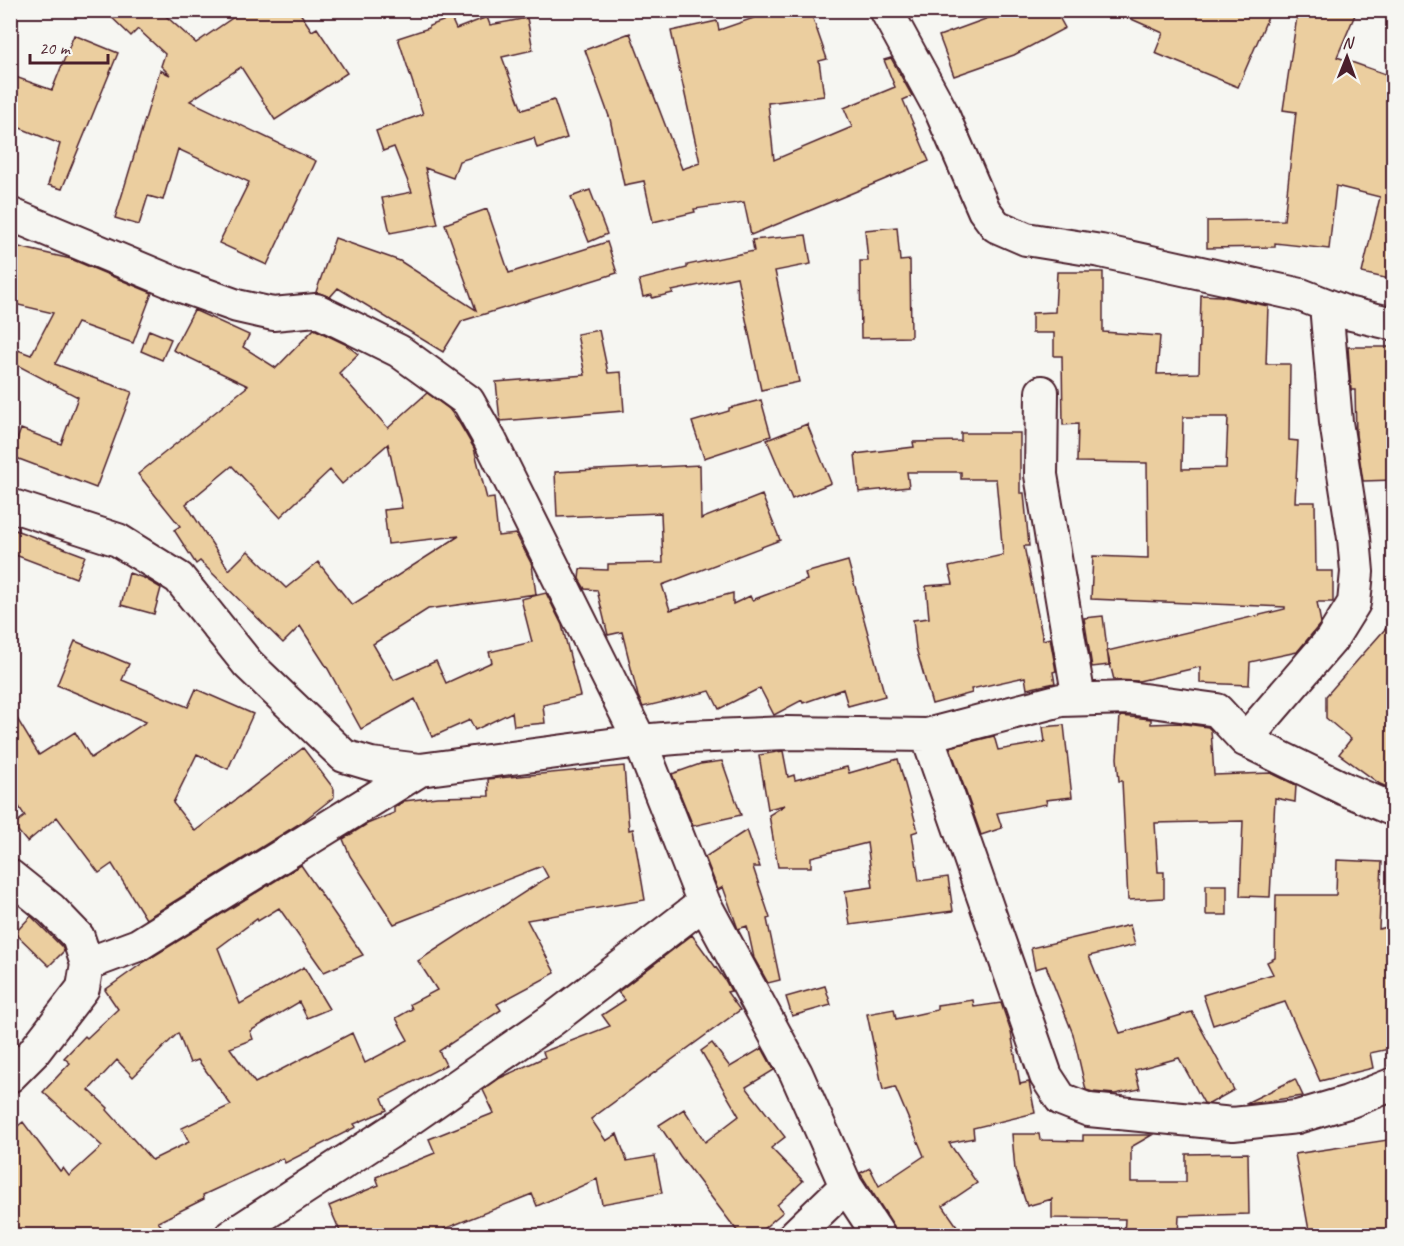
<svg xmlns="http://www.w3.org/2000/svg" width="1404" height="1246" font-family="Caveat,sans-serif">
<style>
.building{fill:#ebce9f;stroke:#4a1f2b;stroke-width:1.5;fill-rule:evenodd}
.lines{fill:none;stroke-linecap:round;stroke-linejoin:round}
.minor-casing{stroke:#4a1f2b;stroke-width:36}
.minor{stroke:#f6f6f2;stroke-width:32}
</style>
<rect width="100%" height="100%" fill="#f6f6f2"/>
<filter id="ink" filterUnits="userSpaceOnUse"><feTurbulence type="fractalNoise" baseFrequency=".0167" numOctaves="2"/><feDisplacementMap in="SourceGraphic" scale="12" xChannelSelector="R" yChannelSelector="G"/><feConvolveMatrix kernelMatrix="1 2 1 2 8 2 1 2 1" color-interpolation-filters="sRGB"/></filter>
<g filter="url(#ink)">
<path class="building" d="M104 10H159L196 43 244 10H298L312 31 317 28 347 73 275 120 241 67 190 101 316 161 267 265 219 243 249 182 178 149 163 200 148 196 139 225 115 218 160 70 170 75 161 66 165 54 138 29 131 36Z
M777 10H810L827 59 819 61 824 96 768 103 774 160 852 127 844 108 895 87 884 60 891 58 912 96 903 100 929 161 751 235 744 202 694 209 695 212 653 222 644 181 624 185 610 119 585 50 630 33 682 169 700 163 671 31 717 21 719 30Z
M1010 10H1055L1065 28 1014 55 954 76 939 36Z
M1111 10H1271L1238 87 1155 53 1163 33Z
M1298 10H1357L1337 57 1394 77V280L1362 273 1380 197 1336 186 1329 249 1275 243V247L1207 248V221L1284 220 1296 112 1283 110Z
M487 17 490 25 527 18 533 50 502 57 522 110 554 100 567 138 537 148 534 138 459 161 453 178 425 168 438 224 390 233 382 198 412 192 394 147 383 151 376 131 423 114 398 38 429 28V26L451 18 456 29Z
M74 35 118 53 62 189 48 185 60 144 10 124V75L52 90Z
M590 190 607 234 589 242 571 197Z
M487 209 509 273 607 242 617 273 462 321 443 352 338 288 330 297 316 292 335 238 400 261 476 310 445 224Z
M897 227 900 261 910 260 911 337 861 338 860 261H868L865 230Z
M806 235 811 264 775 271 799 382 761 390 737 277 672 291 673 293 652 298V295L643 297 639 280 687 268V265L754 251 752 240Z
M10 245 71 259 152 293 133 343 77 323 55 364 132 392 96 488 11 456 21 429 61 444 78 397 13 363 18 350 31 355 53 313 10 303Z
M1057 272H1103V332L1160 336 1157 374 1199 373 1201 295 1220 296 1268 306 1266 364H1290L1289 440 1298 441 1295 502H1315L1316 571H1333V602H1317L1321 623 1297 652 1250 662 1249 685 1200 683V667L1139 681 1114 680 1107 651 1285 609V607L1091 599 1093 556 1148 558 1147 463 1077 462 1078 424 1063 425 1062 356H1054V333H1032V313L1055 312ZM1183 417H1228L1226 468 1182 469Z
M194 310 249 335 243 347 276 368 314 329 345 344 358 354 339 373 388 428 427 393 449 409 457 419 474 448 487 499 494 498 498 536 516 534 532 565 536 594 428 609 373 644 394 680 436 661 446 683 492 662 489 652 532 642 521 599 546 593 562 625 580 696 543 705 545 723 514 726 512 712 475 730 470 720 432 737 415 699 361 729 328 669 300 626 283 643 200 561 196 564 174 530 180 526 138 474 248 386 173 350ZM388 444 402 508 384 510 388 544 459 536 352 605 318 562 286 588 248 551 229 570 186 504 232 466 280 517 330 470 342 484Z
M149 330 171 339 162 360 141 351Z
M599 330 608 373 621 372 624 411 500 421 496 382 585 375 577 334Z
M1348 347H1394V480L1363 481 1356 435 1355 390H1351Z
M761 400 771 436 704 458 692 422 729 411V408Z
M807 424 831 483 792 499 767 440Z
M961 433H1020V493H1024L1029 546H1024L1043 640 1050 638 1056 671 1053 672 1055 683 1027 689 1025 677 971 689 972 693 932 704 916 648 913 620 929 618 926 586 953 584 949 567 1003 555 996 479H961V472H907L909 487 859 492 855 454 914 447 913 442 961 441Z
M700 465 701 519 762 495 780 540 662 585 670 610 733 593V604L750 596 752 600 807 580 805 573 848 561 885 696 848 706 843 689 803 703 802 700 774 715 760 688 719 709 710 691 643 707 638 696 622 632 608 635 597 590 585 589 579 579 580 569 608 570V564L663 563 661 513 557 517 555 472Z
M10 528 85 556 76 578 10 553Z
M129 573 144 578 161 588 154 614 121 605Z
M1103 616 1109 665 1092 667 1084 618Z
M1394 619V790L1380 784 1339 754 1351 739 1326 718V696Z
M75 641 129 664 122 680 188 707 196 689 253 714 228 769 197 754 173 803 195 831 303 748 334 789V797L302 822 146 919 112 864 99 873 57 817 27 842 13 825 25 816 10 793V707L39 755 75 732 91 758 146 722 57 685Z
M1120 716 1151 719V724L1178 723 1208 727 1211 730 1214 775 1271 773 1296 785 1295 802 1275 798 1270 897 1240 896 1243 821 1155 823 1158 872H1164V898L1128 900 1122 781H1119L1117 758Z
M1064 725 1072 797 1046 800 1047 804 997 813 1002 828 981 835 950 747 994 736 998 750 1045 742 1043 727Z
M783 751 788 777 794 775 795 780 847 767 849 773 898 759 918 831 912 833 919 881 948 877 953 911 850 925 845 891 873 887 867 843 811 857V867H778L769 815 785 805 768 809 759 755Z
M722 761 741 815 693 826 672 774 700 764Z
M624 766 629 830 633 829 645 900 527 920 555 973 497 1004 501 1010 439 1051 446 1065 382 1098 387 1110 354 1124 356 1127 285 1163 283 1158 203 1195 204 1199 158 1222 170 1236H10V1132L23 1122 60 1171 63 1168 69 1176 102 1146 43 1092 70 1063 64 1058 85 1036 87 1038 118 1009 105 990 144 962 301 865 363 955 324 972 279 908 258 921 257 919 218 948 240 1004 304 967 329 1009 307 1018 299 1002 250 1031 253 1039 230 1048 255 1083 352 1033 365 1063 408 1040 396 1018 412 1009 410 1004 437 990 418 961 548 877 542 866 394 924 350 856 343 839 367 824 394 813V808L404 801 437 797 489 796 488 779ZM178 1033 190 1063 198 1060 231 1105 182 1128 189 1142 152 1160 107 1110 108 1108 89 1090 117 1060 133 1077Z
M747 830 760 867H753L770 918 767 919 780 980 768 983 754 958 747 926 738 929 723 887 718 890 705 857Z
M1337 860 1382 862 1379 929 1387 927 1394 952V1048L1370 1053 1373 1068 1320 1081 1285 1002 1213 1025 1203 995 1273 974 1267 962 1275 958 1276 895H1336Z
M1206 885H1227V915H1206Z
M31 916 62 947 64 951 49 966 15 933Z
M1130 925 1135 945 1089 956 1120 1033 1192 1012 1234 1090 1209 1104 1204 1103 1179 1058 1135 1070 1140 1089 1115 1094 1093 1092 1086 1090 1073 1034 1046 966 1035 969 1031 948Z
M692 935 725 980 731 991 727 992 740 1010 591 1119 606 1141 617 1134 627 1161 655 1156 662 1193 602 1204 597 1179 537 1206 532 1194 444 1229 446 1236H342L329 1206 379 1185 376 1177 435 1153 429 1139 494 1113 483 1090 500 1078 545 1057 543 1052 610 1026 602 1015 625 1000 618 992Z
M825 986 831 1005 792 1016 786 997Z
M973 1000 974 1007 1001 1003 1011 1032 1020 1084 1029 1082 1035 1113 973 1128 974 1138 949 1143 977 1183 943 1206 964 1236H897L894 1226 860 1173 870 1168 879 1186 924 1156 895 1087 883 1090 867 1014 894 1009 896 1019 937 1010V1005Z
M712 1043 730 1067 762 1048 774 1070 746 1087 785 1137 771 1148 803 1181 777 1205 783 1212 755 1236H741L680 1156 659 1125 684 1109 705 1142 739 1116 701 1051Z
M1295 1079 1303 1096 1247 1104 1246 1103Z
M1012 1134H1039L1040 1140 1083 1141V1135H1152L1131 1147V1182H1186V1154L1248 1153 1249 1214 1179 1216 1178 1236H1124L1125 1219 1052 1218V1199L1027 1206 1015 1170Z
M1394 1139V1236H1310L1295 1154Z"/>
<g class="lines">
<defs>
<path id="minor" d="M886 10 941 111 984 210 996 226 1026 239 1101 251 1301 295 1347 313 1394 324
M10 214 184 287 237 306 273 314 316 310 353 328 399 351 468 401 490 440 640 741 704 903 552 1020 404 1123 231 1236
M1042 392 1041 475 1079 699
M10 505 118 540 179 578 248 664 344 756 371 764 420 770 640 741 687 737 787 733 927 735 1061 700 1129 698 1217 710 1245 740 1345 789 1394 810
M927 735 1046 1076 1061 1099 1089 1110 1233 1124 1297 1117 1348 1102 1394 1084
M1245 740 1331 640 1354 603 1357 572 1354 538 1336 422 1326 305
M10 876 51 909 78 937 87 964 83 988 33 1053 10 1076
M704 903 796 1073 846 1186 879 1236
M87 964 138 945 420 770
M794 1236 846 1186"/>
</defs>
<use href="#minor" class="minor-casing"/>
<use href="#minor" class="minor"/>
</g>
</g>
<rect width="1404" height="1246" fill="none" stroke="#f6f6f2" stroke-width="36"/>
<rect x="18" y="18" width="1368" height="1210" fill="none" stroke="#4a1f2b" stroke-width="2" filter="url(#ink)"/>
<g transform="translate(1347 57) rotate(1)" stroke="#f6f6f2" stroke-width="4.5" paint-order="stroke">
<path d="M0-4.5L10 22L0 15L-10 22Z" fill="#4a1f2b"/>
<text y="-9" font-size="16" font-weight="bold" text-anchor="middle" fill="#4a1f2b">N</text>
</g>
<path d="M30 54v9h78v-9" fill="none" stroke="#4a1f2b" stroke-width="3"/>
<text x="39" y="54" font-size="18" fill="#4a1f2b" stroke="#f6f6f2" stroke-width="4.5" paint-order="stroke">20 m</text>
</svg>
